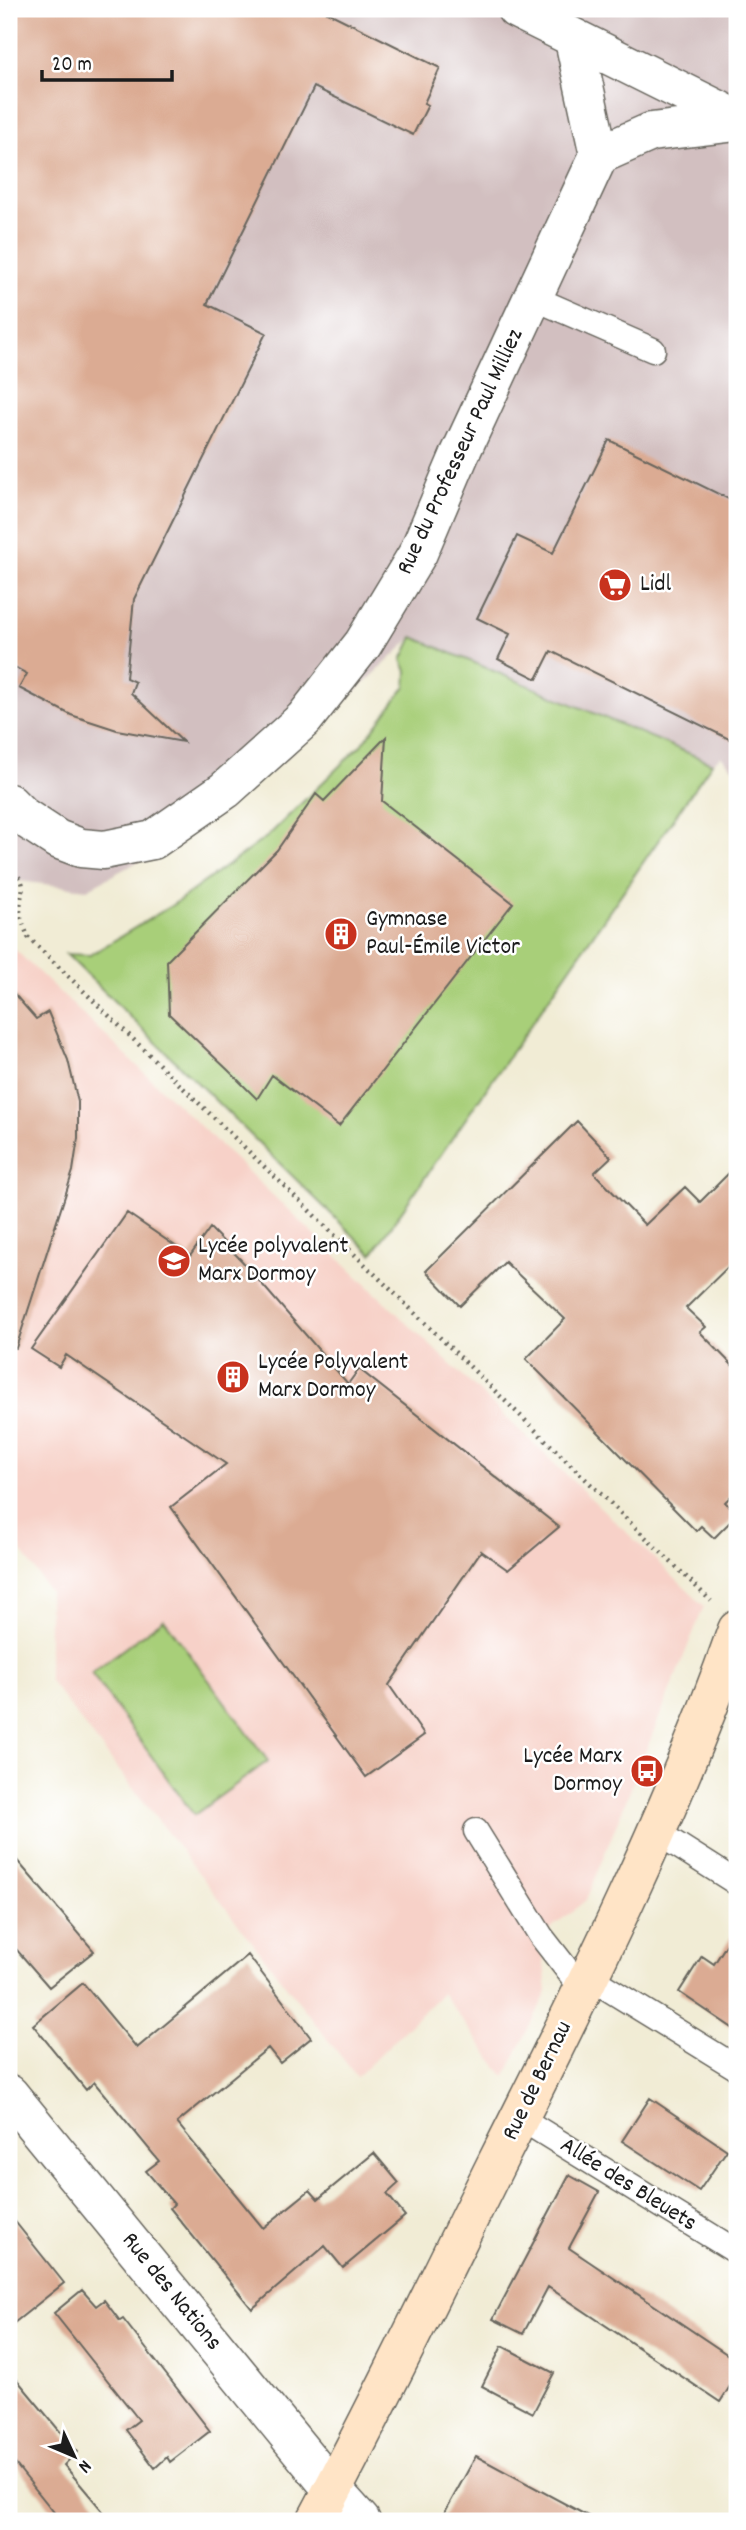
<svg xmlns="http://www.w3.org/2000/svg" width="746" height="2530" font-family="Dekko,sans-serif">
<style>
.built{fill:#f7d1c8}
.industrial{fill:#d2bfc0}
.green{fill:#a8cf79;stroke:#62764a;stroke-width:2}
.building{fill:#dbab93}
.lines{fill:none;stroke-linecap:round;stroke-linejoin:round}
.lane-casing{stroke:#67655d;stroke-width:27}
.street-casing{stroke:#67655d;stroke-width:41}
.secondary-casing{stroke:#67655d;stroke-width:41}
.path{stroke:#67655d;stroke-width:4.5;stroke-dasharray:2 5;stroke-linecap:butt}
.lane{stroke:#fff;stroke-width:24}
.street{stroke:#fff;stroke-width:38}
.secondary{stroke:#ffe4c6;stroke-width:38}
.labels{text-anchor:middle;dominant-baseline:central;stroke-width:5;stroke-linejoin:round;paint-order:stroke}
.street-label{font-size:24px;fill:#1c1c1c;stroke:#fff}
.poi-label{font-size:24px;fill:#1c1c1c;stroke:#fff;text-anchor:start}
</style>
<rect width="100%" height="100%" fill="#fff"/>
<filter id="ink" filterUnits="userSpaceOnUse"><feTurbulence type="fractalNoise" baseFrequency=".0143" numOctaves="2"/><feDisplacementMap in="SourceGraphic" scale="14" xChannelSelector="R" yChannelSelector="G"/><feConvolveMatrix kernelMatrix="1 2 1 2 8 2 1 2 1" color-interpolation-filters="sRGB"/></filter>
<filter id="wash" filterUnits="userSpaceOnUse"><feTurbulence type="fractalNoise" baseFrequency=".00686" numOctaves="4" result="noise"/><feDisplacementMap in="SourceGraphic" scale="28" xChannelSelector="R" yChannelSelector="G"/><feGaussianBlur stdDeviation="1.57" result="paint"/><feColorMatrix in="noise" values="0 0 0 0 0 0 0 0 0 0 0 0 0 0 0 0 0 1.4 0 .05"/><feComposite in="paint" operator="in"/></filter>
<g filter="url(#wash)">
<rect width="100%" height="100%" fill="#f1ecd5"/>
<path class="built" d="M9 944 704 1606 586 1900 541 1936 547 1992 505 2077 442 1993 357 2077 49 1680V1591L9 1532Z"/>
<path class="industrial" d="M9 9H737V772L721 756 712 763 413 637 283 761 191 833 87 889 9 880Z"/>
<path class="green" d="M413 637 712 763 372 1254 66 954 90 955 174 904 268 836 363 743 406 686 407 671 402 660Z
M164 1619 268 1761 194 1815 91 1673Z"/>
<g id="blocks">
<path class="building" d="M9 9H321L440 68 424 103 428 105 413 135 314 87 207 304 266 333 134 599 126 678 135 682 131 693 183 742 117 730 71 715 19 688 27 674 9 664Z
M609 440 737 503V743L551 651 537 679 498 659 510 634 477 618 517 536 553 553Z
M386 737 382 801 513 903 339 1126 272 1075 257 1099 229 1071 169 1014 167 961 277 850 316 794 324 801Z
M9 988 36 1019 48 1012 68 1060 78 1102V1138L73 1171 16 1348 9 1347Z
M577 1121 611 1157 594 1173 645 1225 685 1187 700 1202 737 1165V1258L686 1308 706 1327 700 1332 737 1370V1490L725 1502 737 1515 714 1538 701 1526 696 1531 526 1359 565 1319 505 1262 460 1306 426 1271Z
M127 1213 190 1256 210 1228 242 1261 348 1384 359 1369 559 1527 508 1570 481 1551 389 1685 424 1735 366 1777 171 1507 226 1464 66 1355 59 1367 31 1349Z
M9 1851 94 1951 49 1987 9 1941Z
M737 1928V2031L679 1992 702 1956 714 1964Z
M248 1955 311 2038 280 2063 268 2048 177 2123 263 2228 310 2190 318 2199 374 2153 399 2183 387 2194 405 2216 343 2268 325 2246 252 2309 170 2208 174 2204 146 2171 159 2161 94 2082 86 2090 33 2025 83 1983 137 2048Z
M650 2098 727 2150 699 2191 622 2141Z
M569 2175 599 2192 569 2248 737 2361V2375L720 2402 548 2287 523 2334 493 2319Z
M9 2214 64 2283 9 2327Z
M82 2290 96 2306 104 2300 120 2321 123 2319 210 2431 170 2462 167 2457 155 2468 126 2430 139 2420 54 2313Z
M502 2346 554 2373 533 2413 482 2386Z
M9 2370 77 2452 64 2465 111 2521H61L9 2456Z
M476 2456 597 2521H440Z"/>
</g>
</g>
<g filter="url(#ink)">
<use href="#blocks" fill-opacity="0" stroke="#67655d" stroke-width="2"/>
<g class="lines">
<defs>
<path id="lane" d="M534 298 653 350
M476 1831 541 1936 583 1990
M655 1831 737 1883
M589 1977 737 2068
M520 2118 737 2252"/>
<path id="street" d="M516 9 737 119
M599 155 651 132 737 122
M9 803 22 816 57 839 81 848 104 850 153 840 225 790 304 719 363 644 418 553 460 454 599 155 574 40
M9 2094 333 2490 361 2521"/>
<path id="secondary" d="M316 2521C379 2404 436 2285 495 2166 583 1992 672 1814 737 1630"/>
</defs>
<use href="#lane" class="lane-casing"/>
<use href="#street" class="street-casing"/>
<use href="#secondary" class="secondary-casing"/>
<path class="path" d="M9 866C30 887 21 884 20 909 20 918 25 928 28 937L711 1601"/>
<use href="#lane" class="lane"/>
<use href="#street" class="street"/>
<use href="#secondary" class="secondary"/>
</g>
</g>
<defs>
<symbol id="supermarket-disc" viewBox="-11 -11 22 22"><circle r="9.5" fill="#c8321e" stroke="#fff"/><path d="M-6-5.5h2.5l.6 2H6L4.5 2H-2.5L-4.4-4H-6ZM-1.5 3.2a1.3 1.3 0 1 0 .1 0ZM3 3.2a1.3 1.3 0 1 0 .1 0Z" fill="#fff"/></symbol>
<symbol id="building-disc" viewBox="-11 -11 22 22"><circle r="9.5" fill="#c8321e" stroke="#fff"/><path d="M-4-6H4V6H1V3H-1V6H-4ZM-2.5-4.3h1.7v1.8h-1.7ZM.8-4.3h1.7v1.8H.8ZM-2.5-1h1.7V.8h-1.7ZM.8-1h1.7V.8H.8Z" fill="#fff"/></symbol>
<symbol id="school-disc" viewBox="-11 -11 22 22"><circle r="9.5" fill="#c8321e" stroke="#fff"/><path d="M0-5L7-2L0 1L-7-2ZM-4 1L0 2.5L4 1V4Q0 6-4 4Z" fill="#fff"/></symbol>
<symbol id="bus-disc" viewBox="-11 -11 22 22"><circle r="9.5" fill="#c8321e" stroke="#fff"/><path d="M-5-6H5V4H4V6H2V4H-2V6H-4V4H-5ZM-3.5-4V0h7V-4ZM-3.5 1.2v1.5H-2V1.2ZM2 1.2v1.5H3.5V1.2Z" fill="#fff"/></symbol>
</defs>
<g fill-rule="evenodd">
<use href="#supermarket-disc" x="596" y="566" width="38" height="38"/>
<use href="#building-disc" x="322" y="915" width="38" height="38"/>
<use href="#school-disc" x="155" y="1242" width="38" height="38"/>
<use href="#building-disc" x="214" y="1358" width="38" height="38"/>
<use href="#bus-disc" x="628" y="1752" width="38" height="38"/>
</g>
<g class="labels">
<g class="street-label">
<text transform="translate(461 452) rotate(-65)">Rue du Professeur Paul Milliez</text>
<text transform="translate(538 2081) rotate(-64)">Rue de Bernau</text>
<text transform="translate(628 2185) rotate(32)">Allée des Bleuets</text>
<text transform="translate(171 2292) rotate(51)">Rue des Nations</text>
</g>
<g class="poi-label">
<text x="640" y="585">Lidl</text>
<text x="366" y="920">Gymnase<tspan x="366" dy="28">Paul-Émile Victor</tspan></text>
<text x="198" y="1247">Lycée polyvalent<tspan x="198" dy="28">Marx Dormoy</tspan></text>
<text x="258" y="1363">Lycée Polyvalent<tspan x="258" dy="28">Marx Dormoy</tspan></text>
<text x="622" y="1757" text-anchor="end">Lycée Marx<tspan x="622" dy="28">Dormoy</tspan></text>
</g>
</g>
<rect width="746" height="2530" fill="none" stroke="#fff" stroke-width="35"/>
<g transform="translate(74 2456) rotate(134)" stroke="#ffffff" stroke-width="5" paint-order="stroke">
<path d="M0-5L12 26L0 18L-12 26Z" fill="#1c1c1c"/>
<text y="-10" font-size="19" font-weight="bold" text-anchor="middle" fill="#1c1c1c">N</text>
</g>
<path d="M42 70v10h130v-10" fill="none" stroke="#1c1c1c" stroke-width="3.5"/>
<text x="52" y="70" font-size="21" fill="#1c1c1c" stroke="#ffffff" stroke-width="5" paint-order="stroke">20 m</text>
</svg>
